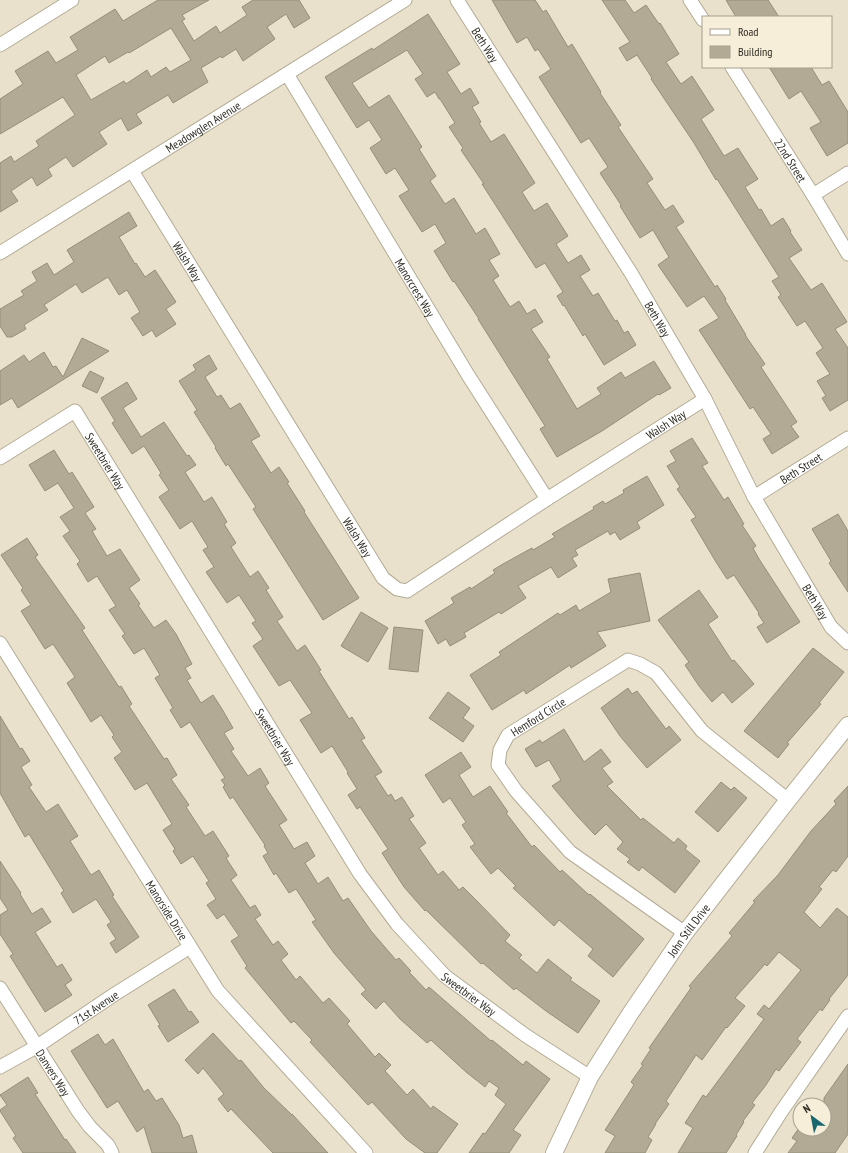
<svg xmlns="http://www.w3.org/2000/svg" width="848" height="1153" font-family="'PT Sans Narrow',sans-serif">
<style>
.building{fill:#b2aa95;stroke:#958e79;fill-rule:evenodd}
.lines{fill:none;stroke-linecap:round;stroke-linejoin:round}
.minor-casing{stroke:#b3ab96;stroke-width:15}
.tertiary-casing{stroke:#b3ab96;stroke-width:18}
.minor{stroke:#fff;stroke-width:13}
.tertiary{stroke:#fff;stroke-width:16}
.labels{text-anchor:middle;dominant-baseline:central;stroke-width:4;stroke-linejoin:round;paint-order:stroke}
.street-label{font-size:12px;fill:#2f2c24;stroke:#f6eed8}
</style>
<rect width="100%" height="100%" fill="#e9e1cb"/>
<path class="building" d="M158 0H209L182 15 185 19 182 21 194 41 216 26 220 33 247 15 242 7 253 0H299L310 18 294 28 286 14 267 27 275 39 243 61 236 49 222 58 221 56 201 68 208 82 173 103 168 95 136 114 142 123 128 131 121 118 99 132 107 144 73 167 66 157 48 169 52 176 37 186 32 177 11 191 18 201 0 212V163L11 156 14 162 39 146 36 141 75 115 63 97 0 134V99L23 84 15 71 48 51 56 63 78 50 70 37 115 9 123 21ZM171 28 191 60 170 72 166 67 151 77 147 70 126 84 124 81 91 100 76 75 105 56 109 63 128 52 129 53Z
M492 0H535L543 12 546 10 568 47 572 44 601 92 600 93 621 125 618 127 653 179 647 183 665 210 673 205 684 222 676 227 715 287 717 285 726 299 725 300 746 335H745L765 364 761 367 797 422 791 426 799 437 772 454 763 439 771 434 753 407 750 409 699 330 719 318 704 296 687 307 658 265 669 257 653 230 640 238 620 206 621 205 600 173 608 167 589 138 581 143 539 77 551 69 538 49 535 51 527 37 517 43Z
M602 0H625L634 13 646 5 659 24 660 23 679 54 666 62 681 84 692 76 714 110 701 119 724 156 738 148 758 179 745 187 759 210 761 209 771 226 783 218 791 231 790 232 802 250 789 258 811 290 822 283 847 322 835 329 848 348V400L830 411 822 398 826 396 817 381 830 374 816 353 823 348 805 321 797 326 778 297 781 295 772 281 779 277 717 179 716 180 694 143 651 79 652 78 637 55 627 61 619 48 630 42Z
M726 0H768L779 17H736Z
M428 14 460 64 447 72 461 94 470 88 479 103 472 107 481 122 479 123 491 142 504 134 535 183 522 192 534 211 547 203 568 236 556 244 568 263 581 255 590 270 580 276 593 296 598 293 615 321 617 320 624 333 628 331 636 345 604 365 585 334 583 336 564 305 563 306 557 296 563 292 545 263 536 268 482 184H484L461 150 463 148 449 127 455 123 440 99H439L435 92 427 97 415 79 423 74 407 50 352 83 369 108 389 95 422 147 419 149 436 176 430 181 445 204 454 198 476 234 485 228 500 254 489 260 499 276 493 280 510 307 519 301 527 314 535 309 543 322 531 329 550 357 547 359 577 409 601 394 597 388 621 372 625 378 654 361 671 388 659 395 658 394 602 431 557 457 540 429 545 426 478 319H479L454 281 453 282 434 251 446 243 435 224 422 232 399 196 409 190 395 168 386 174 370 148 382 140 369 120 357 128 325 77 372 48 373 50Z
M769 67H811L822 85 829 81 848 112V143L827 156 810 128 821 122 801 91 789 99Z
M129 212 137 226 119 237 135 264 136 263 145 277 155 270 176 302 166 309 176 324 156 337 152 330 143 336 131 318 140 312 127 290 119 295 108 277 82 293 76 284 44 305 48 310 24 325 26 329 12 337H7L0 326V309L24 295 21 291 37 281 32 272 47 263 54 275 74 262 67 250Z
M82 338 109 351 18 408 12 398 0 405V371L24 355 29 362 44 352 53 367 56 366 63 377Z
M209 355 217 369 205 377 217 397 221 395 230 409 240 403 260 436 251 441 271 473 279 467 289 482 287 483 305 511 304 512 359 598 323 620 253 509 256 507 228 464 226 466 215 448 216 447 194 412 197 410 179 381 196 370 193 365Z
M90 371 104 378 97 393 82 386Z
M127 382 137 399 123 408 141 437 164 422 187 456 189 455 196 465 185 472 204 502 212 497 227 522 224 524 236 543 231 547 250 577 258 571 269 588 266 590 283 617 277 621 297 651 305 645 321 670 319 671 349 719 352 717 365 738 361 740 382 772 375 776 388 796 391 794 395 801 402 797 414 816 409 819 426 843 419 848 438 875 443 871 459 890 463 887 475 899 510 935 505 941 522 955 519 958 537 973 548 959 572 978 570 980 600 1001 578 1033 546 1011 516 988 514 990 483 963 481 964 426 910 425 911 404 887 382 853 388 849 360 807 357 809 348 795 357 789 347 773 348 772 332 746 321 753 300 720 312 713 290 680 279 686 253 646 263 639 252 623 256 621 239 595 227 603 206 572 214 567 203 550 208 547 192 521 180 529 159 497 169 490 159 475 161 473 144 446 132 454 112 423 115 421 101 398Z
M692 438 708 463 702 466 724 500 728 497 744 524 742 525 756 546 753 548 759 559 800 622 767 643 757 627 764 623 758 614 759 613 734 575 727 579 716 562 691 520 696 517 677 489 680 487 667 466 676 461 670 451Z
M54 450 69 474 72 472 94 507 85 513 96 529 92 531 107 556 120 549 140 580 129 588 140 604 138 605 154 628 166 620 176 634 192 664 185 668 191 678 187 680 201 703 213 695 222 709 233 728 224 733 234 749 231 751 248 776 260 768 269 783 265 786 287 820 279 825 294 849 307 842 315 856 305 863 318 884 328 877 343 901 348 898 371 931 396 960 399 958 411 971 409 972 426 990 429 987 491 1041 492 1040 523 1065 526 1061 550 1079 513 1130 521 1135 509 1153H469L483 1133 485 1134 506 1104 495 1095 499 1088 489 1081 485 1087 466 1072 431 1040 427 1043 400 1019 384 1001 376 1009 361 994 366 990 334 953 312 922 316 920 296 889 289 893 276 873 274 875 263 856 268 853 264 846 265 845 233 797 230 799 223 787 225 785 221 780 225 778 190 722 181 728 170 710 173 708 155 678 160 675 144 648 134 654 122 636 125 634 109 610 116 606 97 576 88 582 77 564 80 561 63 536 70 531 60 517 74 508 58 483 45 491 29 465Z
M647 476 664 505 637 522 640 528 620 540 615 532 610 535 608 531 575 550 578 555 572 558 577 566 558 578 551 567 518 586 526 598 501 614 499 612 464 633 466 637 450 646 446 639 438 644 425 621 454 603 451 598 470 587 471 589 495 573 493 570 503 564 532 548 533 550 555 537 552 534 594 509 593 507 603 501 605 504 624 493 623 490Z
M838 514 848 531V592L829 563 831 561 812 529Z
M27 538 38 555 35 557 85 628 82 630 119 687 121 686 132 704 129 706 164 759 167 758 177 775 171 779 189 805 186 807 205 836 213 831 229 856 226 858 237 875 231 880 250 908 255 905 261 915 255 919 273 945 278 941 288 954 281 960 296 980 300 976 323 1003 329 998 350 1021 347 1024 375 1057 379 1053 391 1065 385 1071 407 1095 413 1089 431 1109 433 1106 458 1124 437 1153H425L406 1139 372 1102 368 1105 310 1042 312 1040 294 1021 291 1023 245 968 247 966 231 941 239 936 224 914 217 919 207 905 216 899 206 883 209 881 193 856 181 864 173 851 175 849 163 830 172 824 147 783 135 790 114 758 122 752 112 737 114 735 101 715 91 722 67 683 75 677 53 644 45 649 21 611 31 605 21 590 23 588 1 555Z
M640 573 650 621 597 632 606 646 571 668 570 665 526 694 524 690 492 710 470 675 501 655 499 652 558 613 560 615 576 605 579 611 611 592 608 579Z
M699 590 718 617 708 624 732 661 734 660 754 684 732 703 723 692 712 702 699 686 685 665 689 662 658 620Z
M361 612 388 628 368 662 341 646Z
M394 627 423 630 418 672 389 669Z
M813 648 844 672 819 703 821 704 787 743 789 744 778 758 744 731Z
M628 688 632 694 637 691 666 729 669 726 681 740 647 768 620 736 601 708Z
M448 692 470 708 463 718 474 726 463 742 429 718Z
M0 716 20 749 22 748 30 761 21 767 32 785 29 787 46 812 58 804 78 836 70 841 91 875 99 870 114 895 112 896 139 937 116 953 110 943 116 939 107 925 111 922 96 899 73 913 61 893 64 891 29 834 25 837 0 793Z
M564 729 584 762 601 749 611 762 602 768 613 782 607 786 641 820 643 818 674 843 678 838 687 846 685 849 700 861 675 893 642 867 639 871 627 862 630 859 617 849 623 842 606 824 595 835 578 817 552 786 561 780 549 760 536 767 525 749 540 740 542 743Z
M461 752 471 767 459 775 473 797 490 786 508 812 506 813 532 847 534 845 560 872 562 870 589 895 590 894 644 939 613 977 588 956 593 949 559 920 554 926 513 888 516 886 498 868 491 874 470 847 475 844 462 825 466 822 450 798 443 803 425 775Z
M721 782 731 790 734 787 747 798 718 832 695 812Z
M848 786V856L836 872 833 870 819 887 822 889 804 912 820 928 837 908 848 917V975L829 999 830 1000 822 1011 820 1009 797 1039 801 1042 779 1071 776 1069 766 1085 752 1103 755 1105 743 1121 744 1122 736 1135 737 1136 726 1153H678L693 1128 685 1123 703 1095 706 1097 764 1019 757 1014 764 1005 769 1009 801 970 779 952 767 966 765 964 735 998 745 1006 727 1028 726 1027 702 1060 696 1055 666 1101 669 1104 655 1124H656L648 1137 652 1140 645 1153H605L615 1136 605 1130 634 1085 631 1082 643 1065 641 1064 651 1049 649 1048 691 988 689 986 732 936 729 933 755 902 753 901 778 875 811 831 836 804 834 801Z
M0 861 21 893 20 894 32 914 42 908 51 922 35 932 57 967 62 964 72 980 65 985 72 995 45 1012 10 956 13 954 0 934V915L8 910 0 898Z
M174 989 189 1012 191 1011 199 1022 168 1042 158 1026 160 1025 148 1005Z
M213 1033 239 1061 241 1060 264 1088 292 1115V1114L328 1153H273L231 1109 228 1112 218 1099 224 1094 203 1068 198 1074 185 1060Z
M98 1034 105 1045 113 1039 144 1092 148 1089 156 1101 162 1098 179 1125 183 1138 192 1135 197 1153H152L144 1127 137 1132 118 1101 107 1108 71 1051Z
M848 1064V1134L835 1153H788L797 1141 792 1138 799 1128 801 1130 802 1129H824V1098Z
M28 1077 38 1093 35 1094 65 1140 66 1139 76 1153H23L13 1138 16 1136 0 1111V1110L7 1105 0 1095Z"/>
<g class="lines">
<defs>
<g id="minor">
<path id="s1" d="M457 0 631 273 705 399 754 497 831 627 848 643"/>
<path d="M690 0 703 20"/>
<path d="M0 45 72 0"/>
<path id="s2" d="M732 67 813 195 848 254"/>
<path id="s3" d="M287 74 468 375 547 499"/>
<path id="s4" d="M132 171 383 578 397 589 407 591 547 499 705 399"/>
<path d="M813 195 848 173"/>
<path id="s5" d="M0 253 405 0"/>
<path id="s6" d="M0 458 75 411 360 874 397 924 445 976 525 1035 590 1077"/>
<path id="s7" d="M754 497 848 438"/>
<path id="s8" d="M0 643 218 991 366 1153"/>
<path id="s9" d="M685 933 570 852 516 791 498 765 500 750 508 735 628 660 640 664 656 673 702 731 788 800"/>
<path id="s10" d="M0 988 78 1111 90 1127 108 1145 112 1153"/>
<path id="s11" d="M0 1067 36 1047 115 994 190 947"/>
<path d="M755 1153 781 1112 848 1016"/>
</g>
<g id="tertiary">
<path id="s12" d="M554 1153 590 1077 630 1014 685 933 788 800 848 725"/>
</g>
</defs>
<use href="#minor" class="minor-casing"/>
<use href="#tertiary" class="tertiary-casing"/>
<use href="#minor" class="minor"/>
<use href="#tertiary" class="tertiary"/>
</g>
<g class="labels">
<g class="street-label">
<text stroke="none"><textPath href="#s1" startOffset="53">Beth Way</textPath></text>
<text stroke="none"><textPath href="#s5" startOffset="239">Meadowglen Avenue</textPath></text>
<text stroke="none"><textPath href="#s2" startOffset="110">22nd Street</textPath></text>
<text stroke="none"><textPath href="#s4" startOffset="106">Walsh Way</textPath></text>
<text stroke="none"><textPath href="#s3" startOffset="249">Manorcrest Way</textPath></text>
<text stroke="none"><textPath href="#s1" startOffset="377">Beth Way</textPath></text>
<text stroke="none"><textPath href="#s4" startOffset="814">Walsh Way</textPath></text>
<text stroke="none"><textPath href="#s6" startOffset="147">Sweetbrier Way</textPath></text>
<text stroke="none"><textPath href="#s7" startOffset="55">Beth Street</textPath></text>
<text stroke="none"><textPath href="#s4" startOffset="430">Walsh Way</textPath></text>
<text stroke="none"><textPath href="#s1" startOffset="701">Beth Way</textPath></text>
<text stroke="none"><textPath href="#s9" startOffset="321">Hemford Circle</textPath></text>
<text stroke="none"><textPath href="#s6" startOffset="471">Sweetbrier Way</textPath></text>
<text stroke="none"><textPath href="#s8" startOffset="315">Manorside Drive</textPath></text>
<text stroke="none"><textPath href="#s12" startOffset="261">John Still Drive</textPath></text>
<text stroke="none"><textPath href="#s6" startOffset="795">Sweetbrier Way</textPath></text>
<text stroke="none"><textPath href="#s11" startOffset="113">71st Avenue</textPath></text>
<text stroke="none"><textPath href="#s10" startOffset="100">Danvers Way</textPath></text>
</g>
</g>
<rect x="702" y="16" width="130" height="52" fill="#f6eed8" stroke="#a6a090"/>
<rect x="710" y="29" width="20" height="6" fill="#ffffff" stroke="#a6a090"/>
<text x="738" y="36" font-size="12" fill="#2f2c24">Road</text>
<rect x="710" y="46" width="20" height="12" fill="#b2aa95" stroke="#a6a090"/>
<text x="738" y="56" font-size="12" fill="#2f2c24">Building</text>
<g transform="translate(812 1117) rotate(328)"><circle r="19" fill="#f6eed8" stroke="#a6a090"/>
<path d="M0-3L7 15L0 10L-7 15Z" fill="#19666e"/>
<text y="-6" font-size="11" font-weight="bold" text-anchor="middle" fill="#2f2c24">N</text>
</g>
</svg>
